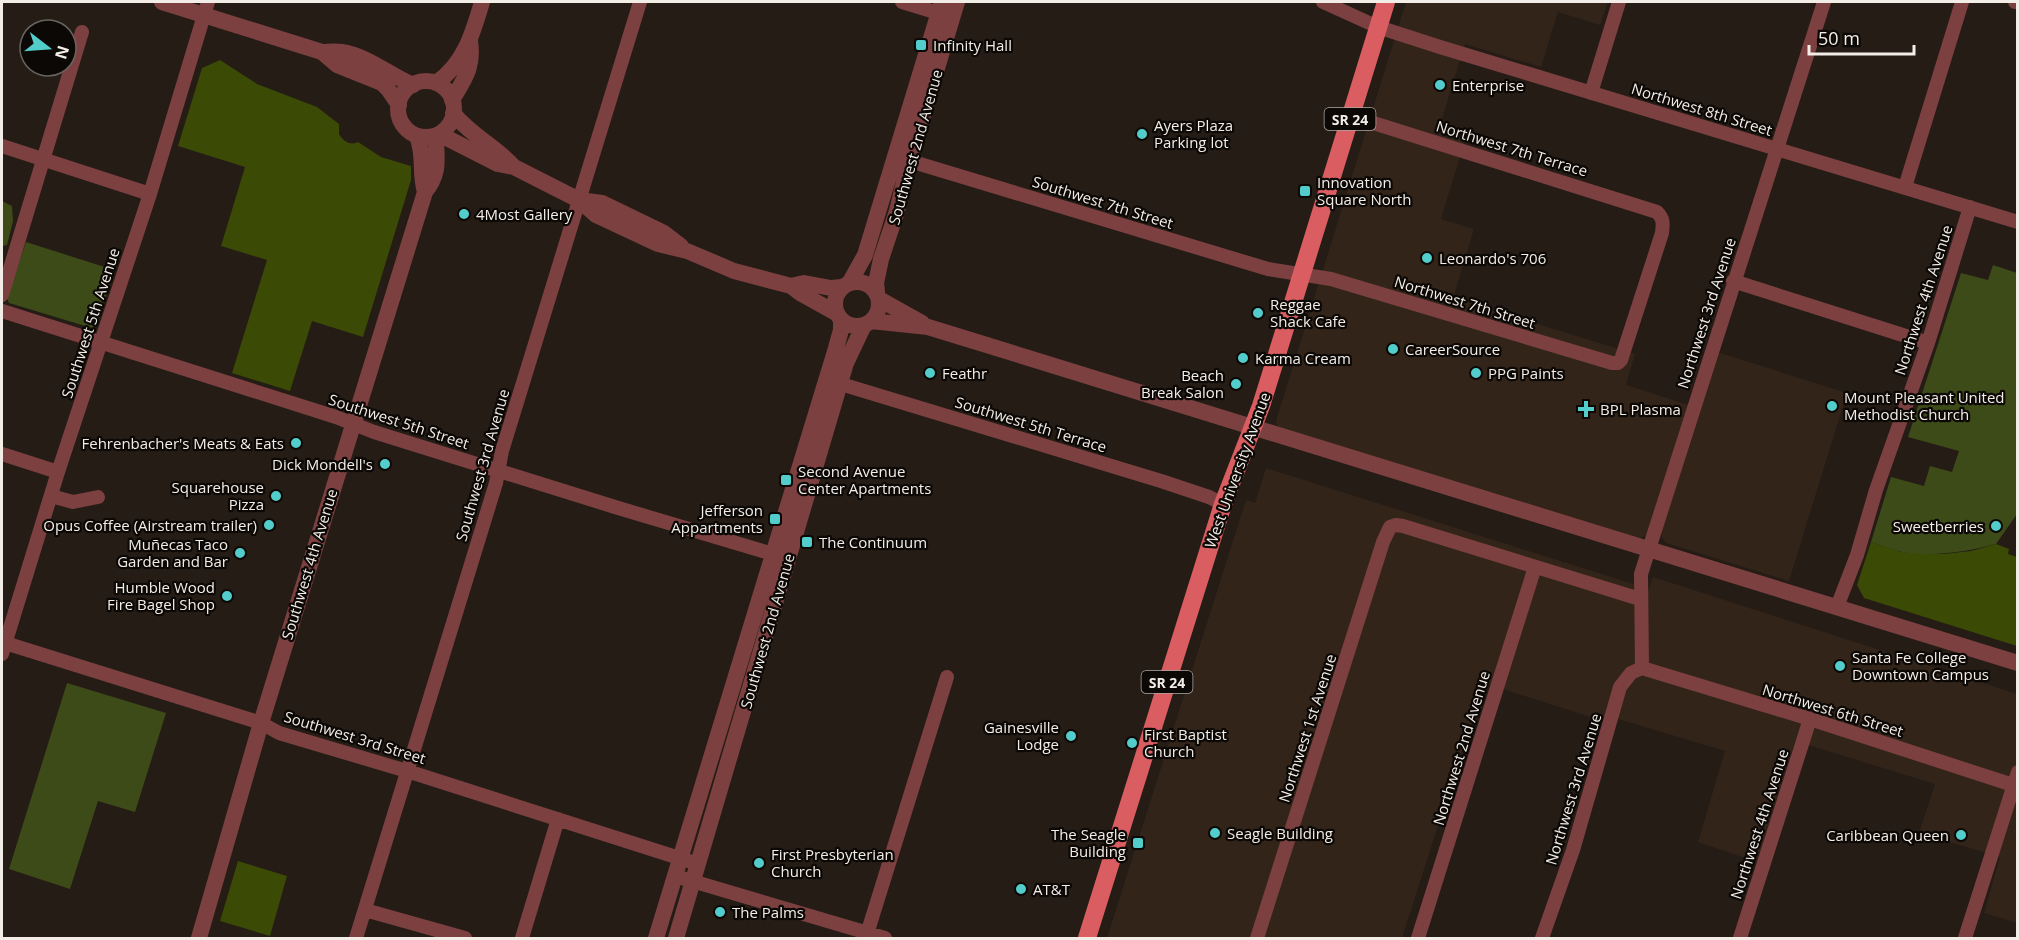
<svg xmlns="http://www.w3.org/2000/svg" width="2019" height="940" font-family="'Open Sans',sans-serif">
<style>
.built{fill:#322419}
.green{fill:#3b4a04}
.forest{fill:#3d4b18}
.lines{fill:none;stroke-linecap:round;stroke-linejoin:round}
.minor{stroke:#7c4040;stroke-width:14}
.tertiary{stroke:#7c4040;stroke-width:16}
.primary{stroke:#da5d61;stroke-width:18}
.poi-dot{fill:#53cdcb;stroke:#0b0805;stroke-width:2}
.labels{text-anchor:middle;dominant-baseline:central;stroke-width:4.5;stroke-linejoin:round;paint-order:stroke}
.shield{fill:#0b0805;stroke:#ada8a4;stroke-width:1.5}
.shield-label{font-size:14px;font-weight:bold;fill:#f3ede8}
.poi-label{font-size:15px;fill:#f3ede8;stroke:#0b0805;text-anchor:start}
.street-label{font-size:15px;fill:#f3ede8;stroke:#0b0805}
</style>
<rect width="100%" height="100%" fill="#251c16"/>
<path class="built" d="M1406 2H1608L1600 25 1558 12 1541 67 1465 44 1440 125 1467 134 1441 219 1474 229 1453 298 1635 354 1626 385 1689 405 1649 532 1645 536 1639 538 1281 429 1277 425 1276 421Z
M1717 352 1847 393 1789 581 1666 543 1663 539 1661 533Z
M1266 468 1649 589 1653 577 2017 694V923L1984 913 2000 857 1919 833 1935 784 1795 741 1757 862 1698 842 1725 751 1618 719 1600 720 1484 683 1402 938H1107L1246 500 1255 503Z"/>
<path class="green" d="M220 60 257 84 317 107 339 124V134C343 141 350 146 358 142L381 157 411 166V180L363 337 312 321 290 391 232 373 267 260 221 246 245 167 178 146 202 68Z
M1871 542 1901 552 1944 554 1971 551 1996 544 2009 549 2008 554 2017 557V646L1864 598 1857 585Z
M238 861 287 876 270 936 220 921Z"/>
<path class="forest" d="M2 201 12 206 13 221 7 245 2 246Z
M26 242 114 270 97 325 92 328 9 303 7 298Z
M1993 265 2017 273V514L1996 544C1966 552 1933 557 1902 552 1892 550 1881 545 1871 542L1891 477 1924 486 1930 466 1952 472 1959 451 1908 437 1961 273 1988 280Z
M67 683 166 713 135 812 98 801 70 889 9 869Z"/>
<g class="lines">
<path class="minor" d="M902 2 948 16
M1323 2 1378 27 1440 47 2018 222
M2015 2H2018
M1591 93 1619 2
M2 146 150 194
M900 158 1268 269 1331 279 1612 363H1618L1621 360 1662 233C1663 224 1664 219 1657 212L1351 116
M1905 187 1962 2
M1733 281 1928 343
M2 295 82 32
M2 311 336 417 374 432 615 507 783 557
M831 381 1161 481 1209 497 1223 504
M2 454 58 472
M51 496 73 502 98 497
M1837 607 1857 555 1876 490 1928 343 1970 207
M2 642 261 723 279 733 407 771 698 864
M2 654 58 472 150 194 208 2
M1642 668 1641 574 1824 2
M1642 668 1810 719 2013 785
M675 876 885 938
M365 910 465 938
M867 934 947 677
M356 938 496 483 502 451 640 2
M522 938 558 819
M1257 938 1383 542 1390 527 1396 525 1403 526 1640 599
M1418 938 1535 567
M1542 938 1573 850 1620 687 1631 673 1642 668
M1740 938 1810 719
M1965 938 2018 772"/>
<path class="tertiary" d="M162 2 322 52C328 52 335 51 342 52 368 56 389 75 413 85
M322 52 337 65 382 83 388 89 399 105
M398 109a28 28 0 1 1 56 0a28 28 0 1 1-56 0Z
M436 83C464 64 473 33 482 2
M452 100C465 78 474 67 470 41
M453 113C471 136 496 146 514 167
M439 134 498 164 514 167 579 200 596 215 658 244 687 251 734 271 791 286 804 283 831 288 842 287
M417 136C425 156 419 172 425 192
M579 200 602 203 664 233 681 246
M835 304a22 22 0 1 1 44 0a22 22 0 1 1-44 0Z
M850 282 865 255 942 2
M791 286 800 293 836 313
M877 292 876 283 881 259 897 211 909 161 957 2
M879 299 922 323
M871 321 928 327 2018 663
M199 938 261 723 425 192C441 172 436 159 436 136
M656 938 836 348 841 330V319
M676 938 846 363 864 325"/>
<path class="primary" d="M1087 938 1223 504 1261 406 1386 2"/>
</g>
<g class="poi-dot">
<rect x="915" y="39" width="12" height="12" rx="3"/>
<circle cx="1440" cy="85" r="6"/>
<circle cx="1142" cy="134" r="6"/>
<rect x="1299" y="185" width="12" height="12" rx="3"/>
<circle cx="464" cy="214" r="6"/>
<circle cx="1427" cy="258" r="6"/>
<circle cx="1258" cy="313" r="6"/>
<circle cx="1393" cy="349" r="6"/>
<circle cx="1243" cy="358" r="6"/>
<circle cx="930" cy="373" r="6"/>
<circle cx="1476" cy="373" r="6"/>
<circle cx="1236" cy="384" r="6"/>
<circle cx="1832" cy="406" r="6"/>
<path d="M1583 400h6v6h6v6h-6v6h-6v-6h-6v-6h6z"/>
<circle cx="296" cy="443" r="6"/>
<circle cx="385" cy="464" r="6"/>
<rect x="780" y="474" width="12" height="12" rx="3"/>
<circle cx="276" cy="496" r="6"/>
<rect x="769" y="513" width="12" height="12" rx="3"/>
<circle cx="269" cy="525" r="6"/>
<circle cx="1996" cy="526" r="6"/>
<rect x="801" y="536" width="12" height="12" rx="3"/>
<circle cx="240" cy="553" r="6"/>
<circle cx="227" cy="596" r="6"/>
<circle cx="1840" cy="666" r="6"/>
<circle cx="1071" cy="736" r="6"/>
<circle cx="1132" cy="743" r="6"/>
<circle cx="1215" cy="833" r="6"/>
<circle cx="1961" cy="835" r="6"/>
<rect x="1132" y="837" width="12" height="12" rx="3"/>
<circle cx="759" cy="863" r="6"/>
<circle cx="1021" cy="889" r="6"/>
<circle cx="720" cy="912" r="6"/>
</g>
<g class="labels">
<g class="shield">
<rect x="1324.5" y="108" width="51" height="22" rx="4.5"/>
<rect x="1141.5" y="671" width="51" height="22" rx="4.5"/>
</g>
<g class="shield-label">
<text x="1350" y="119">SR 24</text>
<text x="1167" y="682">SR 24</text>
</g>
<g class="poi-label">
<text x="933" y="45">Infinity Hall</text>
<text x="1452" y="85">Enterprise</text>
<text x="1154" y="125">Ayers Plaza<tspan x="1154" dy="17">Parking lot</tspan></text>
<text x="1317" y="182">Innovation<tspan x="1317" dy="17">Square North</tspan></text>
<text x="476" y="214">4Most Gallery</text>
<text x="1439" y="258">Leonardo's 706</text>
<text x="1270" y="304">Reggae<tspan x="1270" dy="17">Shack Cafe</tspan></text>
<text x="1405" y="349">CareerSource</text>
<text x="1255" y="358">Karma Cream</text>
<text x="942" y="373">Feathr</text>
<text x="1488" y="373">PPG Paints</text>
<text x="1224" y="375" text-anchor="end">Beach<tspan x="1224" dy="17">Break Salon</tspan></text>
<text x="1844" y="397">Mount Pleasant United<tspan x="1844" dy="17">Methodist Church</tspan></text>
<text x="1600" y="409">BPL Plasma</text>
<text x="284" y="443" text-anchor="end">Fehrenbacher's Meats &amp; Eats</text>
<text x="373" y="464" text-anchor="end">Dick Mondell's</text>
<text x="798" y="471">Second Avenue<tspan x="798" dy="17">Center Apartments</tspan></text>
<text x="264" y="487" text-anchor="end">Squarehouse<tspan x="264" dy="17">Pizza</tspan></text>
<text x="763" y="510" text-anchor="end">Jefferson<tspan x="763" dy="17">Appartments</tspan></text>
<text x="257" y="525" text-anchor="end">Opus Coffee (Airstream trailer)</text>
<text x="1984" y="526" text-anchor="end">Sweetberries</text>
<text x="819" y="542">The Continuum</text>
<text x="228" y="544" text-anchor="end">Muñecas Taco<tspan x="228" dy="17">Garden and Bar</tspan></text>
<text x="215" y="587" text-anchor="end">Humble Wood<tspan x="215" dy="17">Fire Bagel Shop</tspan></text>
<text x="1852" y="657">Santa Fe College<tspan x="1852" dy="17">Downtown Campus</tspan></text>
<text x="1059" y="727" text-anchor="end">Gainesville<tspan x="1059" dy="17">Lodge</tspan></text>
<text x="1144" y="734">First Baptist<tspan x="1144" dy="17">Church</tspan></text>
<text x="1227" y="833">Seagle Building</text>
<text x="1126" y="834" text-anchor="end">The Seagle<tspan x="1126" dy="17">Building</tspan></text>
<text x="1949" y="835" text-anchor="end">Caribbean Queen</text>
<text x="771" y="854">First Presbyterian<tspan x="771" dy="17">Church</tspan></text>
<text x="1033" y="889">AT&amp;T</text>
<text x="732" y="912">The Palms</text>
</g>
<g class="street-label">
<text transform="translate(1702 109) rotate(17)">Northwest 8th Street</text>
<text transform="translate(915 147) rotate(-74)">Southwest 2nd Avenue</text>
<text transform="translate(1512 148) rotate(17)">Northwest 7th Terrace</text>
<text transform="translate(1103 202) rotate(17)">Southwest 7th Street</text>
<text transform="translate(1923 300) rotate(-72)">Northwest 4th Avenue</text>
<text transform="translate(1465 302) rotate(17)">Northwest 7th Street</text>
<text transform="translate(1706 313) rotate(-72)">Northwest 3rd Avenue</text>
<text transform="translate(90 323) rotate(-72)">Southwest 5th Avenue</text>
<text transform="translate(399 421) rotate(18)">Southwest 5th Street</text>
<text transform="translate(1031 424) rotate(17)">Southwest 5th Terrace</text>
<text transform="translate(482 465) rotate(-74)">Southwest 3rd Avenue</text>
<text transform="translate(1237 470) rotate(-70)">West University Avenue</text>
<text transform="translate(309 564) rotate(-73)">Southwest 4th Avenue</text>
<text transform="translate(767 631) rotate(-74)">Southwest 2nd Avenue</text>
<text transform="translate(1833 710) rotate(17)">Northwest 6th Street</text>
<text transform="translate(1307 728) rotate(-72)">Northwest 1st Avenue</text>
<text transform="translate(355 737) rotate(17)">Southwest 3rd Street</text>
<text transform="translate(1461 748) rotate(-73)">Northwest 2nd Avenue</text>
<text transform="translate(1573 789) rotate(-73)">Northwest 3rd Avenue</text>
<text transform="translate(1759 824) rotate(-72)">Northwest 4th Avenue</text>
</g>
</g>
<rect width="2019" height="940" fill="none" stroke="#f3ede8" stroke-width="6"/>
<g transform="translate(48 48) rotate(107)"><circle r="28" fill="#0b0805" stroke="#686460" stroke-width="1.5"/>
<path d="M0-4.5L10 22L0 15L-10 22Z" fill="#53cdcb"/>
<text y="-9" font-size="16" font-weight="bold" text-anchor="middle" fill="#f3ede8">N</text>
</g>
<path d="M1809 45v9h105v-9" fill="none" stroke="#f3ede8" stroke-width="3"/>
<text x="1818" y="45" font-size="18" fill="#f3ede8" stroke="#0b0805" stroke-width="4.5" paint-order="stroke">50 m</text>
</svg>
